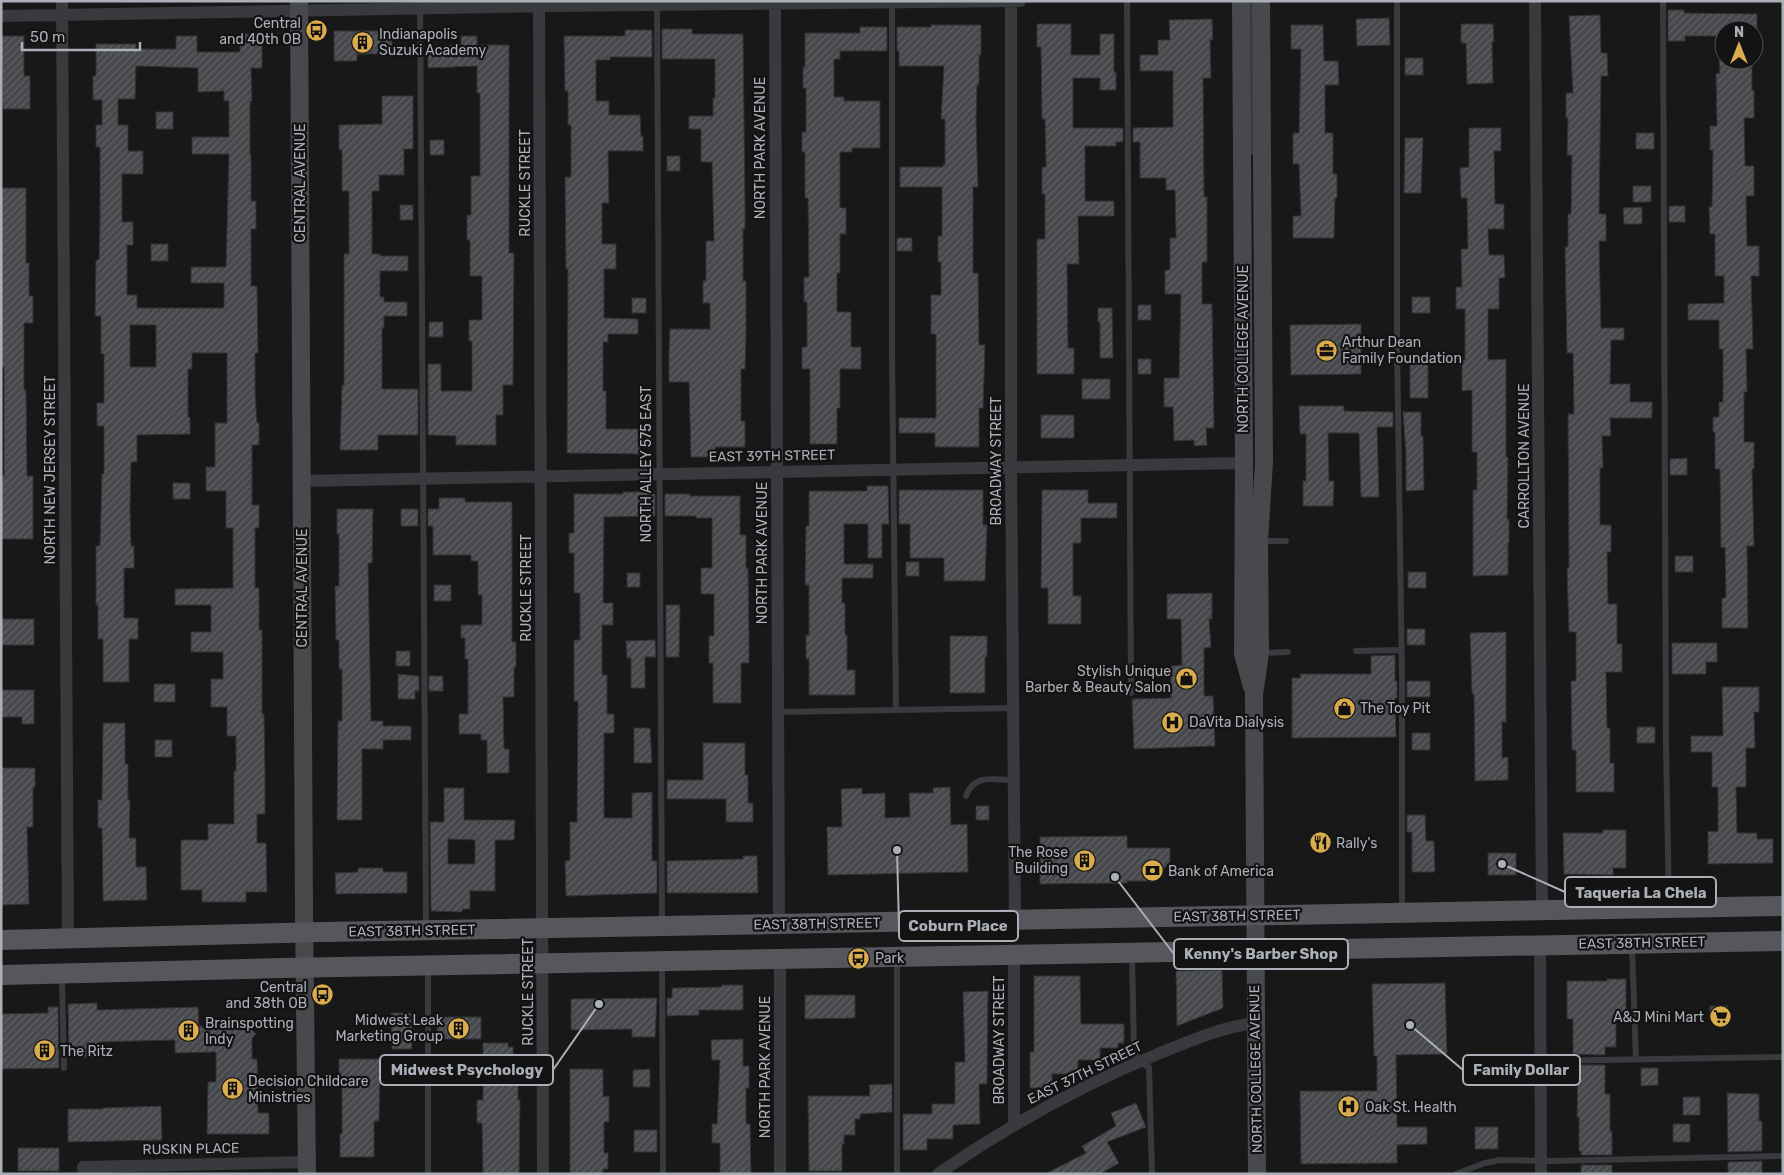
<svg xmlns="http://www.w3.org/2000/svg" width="1784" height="1175" font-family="Rubik,sans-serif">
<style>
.building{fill:url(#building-hatch);stroke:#323235;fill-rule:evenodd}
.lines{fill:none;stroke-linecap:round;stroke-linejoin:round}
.lane{stroke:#393a3e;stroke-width:6}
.street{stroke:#393a3e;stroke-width:12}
.secondary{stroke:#47494d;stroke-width:18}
.primary{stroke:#55575c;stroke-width:20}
.labels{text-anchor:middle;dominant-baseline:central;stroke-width:4.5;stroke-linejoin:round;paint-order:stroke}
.poi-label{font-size:14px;fill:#abafb7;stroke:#131314;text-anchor:start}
.street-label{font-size:14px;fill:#abafb7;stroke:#131314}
.leader{fill:none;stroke:#abafb7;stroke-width:2}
.callout-dot{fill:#abafb7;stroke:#131314;stroke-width:2}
.callout{fill:#131314;stroke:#abafb7;stroke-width:2}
.callout-label{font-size:15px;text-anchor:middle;font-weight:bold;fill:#abafb7}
</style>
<defs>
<pattern id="building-hatch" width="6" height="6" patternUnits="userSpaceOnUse" patternTransform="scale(1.25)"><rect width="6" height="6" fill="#47484b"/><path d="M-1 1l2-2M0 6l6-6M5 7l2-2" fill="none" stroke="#5f6063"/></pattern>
</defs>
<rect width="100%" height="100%" fill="#181819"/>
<path class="building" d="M1668 10H1684V13L1757 14V30H1724V36H1685V41H1668Z
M1600 15 1601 53H1607L1608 76H1601L1599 214H1606V241H1599L1601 328H1624V340H1611L1610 384H1630V402H1652V418H1610L1611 436H1602L1603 468H1600V525H1611V552H1607L1608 604H1617V644H1622V672H1606L1607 728H1610V763H1614V792H1576V750H1572L1571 681H1576V632H1569L1567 568H1569L1568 414H1574L1573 353H1567L1565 247H1568V214H1571L1572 155H1567L1568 118H1566V93H1573L1569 16Z
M1389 18 1390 45 1357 46 1356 19Z
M1212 19 1213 40H1210L1211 78H1203L1204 197H1207V262H1202V304H1212L1214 428H1206L1207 445 1194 446V440L1174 441 1173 407H1164V378H1179L1181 294H1165V270H1170V238H1176L1175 190H1166V178H1140V142H1133V128L1173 127V71H1140V55H1158V40H1170L1169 20Z
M1037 24H1071V55H1100V34H1114V72H1116V90H1100V78H1073V128H1123V142H1116V146H1085V201H1114V216H1078L1079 264H1067L1068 348H1074V374H1037V239H1045V194H1042V167H1046L1045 119H1042L1041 47H1037Z
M1461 24H1493L1494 42H1492L1493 83 1467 84 1466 43H1461Z
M931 25H981V55H979V85H977L976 119 978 187H973V273H978L979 345H985L983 408H979V447H935V433H899V418H935L936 417V334H931V295H941V262H938V236H942V187H900V167H943V165H945V119H941L944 66H899V51H897V27H931Z
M1291 25H1323L1324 61H1338L1339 85H1325V133H1333V174H1337V198H1335L1334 238H1293V216H1301L1299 164H1293V133H1299L1301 49H1291Z
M860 27H887V51H840V59H834V97H844V101H880V148H852V152H840V208H846V234H840V273H837V312H851V347H861V369H840V408H837V444H810V369H802V347H807V302H804V277H809L808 198H805V152H802V132H806V88H803V67H805V33H860Z
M662 29H692V34H743L745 205V229H743V281H746V336L745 369H741V421H745V447H715V457H691L689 382H669V351L670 329H710V303H703V281H706V241H714L712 162H701V129H689V116H713V98H715V59H662Z
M625 30H652V57H610V60H596V101H609V115H640L641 136H643V151H608L609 203H602V244H616V269H604V318L638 319V334H608V342H603V391H606V429H640V454L567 453 568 269H566L565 177H571V125H568V91H565L564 36H625Z
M334 31H392V54H357V61H334Z
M240 34H262V68H251L252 101H250V155H251V201H256V229H251V286H257L258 353H255V393L257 423H259V445H252V505H259V528H255V588H259V630H262V714H264L265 771V814H257V843H266L267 892H246V902H202V890H181V840H208V824H234V771H236V736H227V707H211V679H223V652H191V632H211V605H175V589L233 588V528H226V491H206V467H215V423H227V353H192V369H188V417H190V434L137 435V462H131L130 510 131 546H134V568H124V618H138V639H129V682H103V639H98V605H96V546H100L102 474H104V426H97V403H104V354H101V316H95L96 260H99L100 222V147H96V125H102V100H93V76H96V44H136V49H176V36H197V52H240ZM136 66 198 68V92L224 91V101H229V137H192V154H229L226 267H191V283H224V308H137V295H127V245H133V222H122V174H143V151H128V125H118V99H135ZM130 325H156V367H130Z
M1 36H24V76H30V109H3Z
M461 36H477V45H509V253H514L513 385H503V415H496V445H456V436L428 435V364H441V391H472V341H469V320H482V276H470V240H467V215H471V176H480V93H477V66L428 68V53H450V45H461Z
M1405 58H1423V75H1405Z
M1719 60H1752V91L1754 90V118H1744L1745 166H1754V196H1746L1747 246H1759V276H1751L1753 349H1746L1747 392H1744V442H1754V469H1752L1754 546H1747L1748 628H1722V598H1726L1725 547 1721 548 1720 469H1715V432H1713V417H1719V402H1723V349H1719V320H1688V304L1724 303V276H1715V234H1710L1709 207H1712L1713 150H1710V126H1717L1716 74 1720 73Z
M382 96H413V149H404V175H379V191H372V254H380V256H408V271H380V297H384V302H407V316H384V328H382V389H418V435H378V450H340L342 385H344V254H349V191H342V150H339V125L382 124Z
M156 112H173V129H156Z
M1469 128H1501V151H1494L1495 204H1504V229H1488L1489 255H1504L1505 278H1499V309H1488V360L1506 359V457H1508L1507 519H1509V543H1508V575L1473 576V490H1477V452H1472V390L1462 391V360H1465V309H1456V287H1462L1461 249H1468L1467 198H1461L1460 168 1469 167Z
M1636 133H1654V149H1636Z
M1405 138H1423L1421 193H1404Z
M430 140H444V155H430Z
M667 156H680V171H667Z
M1633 186H1651V202H1633Z
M1 188H26V263H29V296H33V323H24V390H26L27 476H33V539H1V476H4V367H1Z
M400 205H413V220H400Z
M1669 206H1685V222H1669Z
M1642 207V224H1624L1623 208Z
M897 238H912V251H897Z
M151 244H168V261H151Z
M1412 297H1430V313H1412Z
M632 298H646V313H632Z
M1138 305H1151V320H1138Z
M1098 308H1112L1113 358H1100V322H1098Z
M429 322H443V337H429Z
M1361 324V374L1291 375 1290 325Z
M1138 359H1151V374H1138Z
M1410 360H1428V398H1410Z
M1082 379H1110V399H1082Z
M1299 406H1344V411L1393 412V427H1377L1379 497H1361L1359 433H1328L1329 481H1334L1333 506H1303V481H1306V434H1300Z
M1403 412H1421V436H1423L1424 490 1406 491V453Z
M1041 415H1074V438H1041Z
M1687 458V475H1670V459Z
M173 483H190V499H173Z
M867 486H888L889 524H882V558H868V524H844V564H873V578H842V603H845V635H847V670H855V695H809V659H806V635H809V585H805L806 526H809V491H867Z
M899 490H983V525H987L985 581H944V558H910V524H899Z
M1042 490H1088V503H1117V518H1081V543H1073V596H1081V624H1048V588H1041Z
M623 492H652V494H655V516L604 517 603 603H613V625H602V675H607V714H614V733H604V818H632V793L652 792V861H657V893L566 896 565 861 570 860V822H577L578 701H574V640H580V593H574V553H569V533H574V494H623Z
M665 494H690V496H740V535H746V568H748L749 636V663H741V703H713V663H709V636H714V594H701V568H712V518H696V516H665Z
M439 498H465V502H512V642H516V667H514V697H503L504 749H509V773H487V740H481V734H459V714H468V659H465V638H461V625H482V595H478V561H471V555H433V526H428V509H439Z
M337 509H373L372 563H368L371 721H383V726H411V740H383V749H362V820H337L338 721H342V669H339V640H336L335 586H339V534H337Z
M401 509H418V526H401Z
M1675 556H1693V572H1675Z
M906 562H919V576H906Z
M1408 572H1426V588H1408Z
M627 573H640V587H627Z
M434 585H451V601H434Z
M1212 593V619H1209L1211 647 1204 648V696H1213L1215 746 1134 749 1132 699 1171 698V666L1182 665 1181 619H1167V594Z
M666 605H680L679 657H666Z
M1 619H34V645H1Z
M1407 629H1425V645H1407Z
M1506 632V722H1502V758L1508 757V780L1475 781 1474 694H1472L1470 633Z
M950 636H987V657H985V693H950Z
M655 640 656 657H645V688H631V658H627L626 641Z
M1672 643H1717V662H1706V674H1672Z
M396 651H410V666H396Z
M1395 655V681H1397V698H1395L1396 737 1292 738V678H1301L1300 674H1371V656Z
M398 674 419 676V691H415V699H398Z
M429 676H443V691H429Z
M1407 681H1430V697H1407Z
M154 684H175V702H154Z
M1722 687H1759V712H1754L1755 748H1746V787H1736L1737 833H1757V839H1773V863L1708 864V831L1718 832V787H1712V752H1691V736H1723Z
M1 690H34V724H22V717H1Z
M103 723H125V764H128V800H130L129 838H136V867H146L147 900 103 901 102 828H98V800H102Z
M1637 727H1655V743H1637Z
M634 728H650L652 763H634Z
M1412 733H1430V750H1412Z
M155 740H172V757H155Z
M703 743H745V775H748V803H753V822H726V799H667V780H703Z
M1 768H35V787H33V827H27L29 904 1 905Z
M950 787 951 825 967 824 968 872 828 875 827 827H842L841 789 862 788V794L885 793V818L910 817 909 793H933V788Z
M444 788H464V820H515L514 840H495V891H470V909H463L461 912 431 911 430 822H444ZM448 839 475 840V864H448Z
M976 806H989V820H976Z
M1407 815H1425L1426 841H1434L1435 872H1412V832H1407Z
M1603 830H1626V868H1613V875L1564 874 1563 833H1603Z
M1127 836V848H1170V862L1152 881H1127V883L1040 884V837Z
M1488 853H1516V875H1488Z
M743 856H757L758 893H667V861L743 859Z
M358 868H383V872H407V893L336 894 335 873 358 872Z
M1222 970 1223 1008 1177 1026 1176 971Z
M1034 976H1080L1081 1024H1124V1043H1118V1048H1100V1060H1078V1074H1052V1088H1030V1052H1034Z
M1607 979H1626V1013H1616V1047H1605V1055L1573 1054V1019H1567V981H1607Z
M1445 983 1447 1054 1396 1055 1397 1127H1427V1144L1397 1145V1163L1301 1164 1300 1091H1377V1056H1374L1372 984Z
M722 985H743V1010H699V1015L667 1016V998H672V988L722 987Z
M988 991 987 1084H979L980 1124 953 1125V1139H927V1150H903V1114H932V1104H955V1062H965L963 992Z
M805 995H855V1018L805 1019Z
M657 998 655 1037H632V1029L571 1030V999Z
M97 1003V1010L198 1007 199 1026H202V1028H241L246 1024 256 1034 252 1038V1059H257L258 1113H269V1134H207L208 1082H216V1052L175 1053V1040L98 1042V1057H69L68 1004Z
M1710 1006H1728V1020H1710Z
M48 1007H58L59 1068 1 1069V1014L48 1013Z
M391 1013H411L412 1049H392Z
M437 1017H481V1039H437Z
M743 1039V1066H749V1088H746V1124H750L751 1174H720V1143H712V1124H717L720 1060H712L711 1040Z
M483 1043H508V1047H513L514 1073H518V1100H520L519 1174H483L482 1123H477V1100H483Z
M339 1059H380L379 1121H374V1157H340V1134H342V1080H339Z
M1578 1065H1605V1094H1610V1131H1612V1155H1581V1151H1579V1117H1577Z
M1641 1068H1658V1085L1641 1086Z
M570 1069H603V1097L609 1096V1122H604V1153H608V1169H603V1174H570Z
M650 1069V1087H633V1070Z
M892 1084V1112L860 1114V1119H855V1135H844V1144H842V1171H809L808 1096H870L869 1085Z
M1727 1093 1759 1094V1121H1762V1151L1728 1152Z
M1683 1097H1700V1115H1683Z
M1136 1103 1146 1127 1107 1142 1119 1163 1100 1174H1045L1086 1153 1082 1146 1116 1126 1111 1113Z
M161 1106 162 1140 68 1142V1109H103V1108Z
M1673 1124H1690V1142H1673Z
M1475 1127H1498V1149H1475Z
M634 1130H657V1152H634Z
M18 1148H59V1171H18Z
M1762 1161V1174H1728V1162Z
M1581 1165H1612V1174H1581Z"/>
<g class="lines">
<path class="lane" d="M420 1 426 927
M892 1V352L896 710
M1127 1 1131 693
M1397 1V344L1402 678V910
M1663 1 1666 746 1669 905
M657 2 662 922
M1251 152V1
M1260 541H1286
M1356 651 1401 650
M1261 653 1288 652
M778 712 1014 708
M966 796C975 773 993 780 1014 780
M1632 947 1636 1059
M1132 956 1134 1050 1138 1062 1149 1067 1152 1174
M897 958V1174
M662 963 663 1174
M62 977 64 1068
M1540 1061 1783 1057
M428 1174V967
M1456 1174 1485 1163 1500 1160 1550 1161 1783 1156"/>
<path class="street" d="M62 1 68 939
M539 1 543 1174
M775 1 779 925
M1011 1V467L1015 920
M1535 1 1542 910
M1 16 554 6 1020 1
M302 481 1244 463
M1540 945 1541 1174
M780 959V1174
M1014 1125V955
M84 1174 83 1167 307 1162
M938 1174C1009 1125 1085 1083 1165 1051 1196 1039 1222 1027 1255 1023"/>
<path class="secondary" d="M299 1 304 910 307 1174
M1241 1 1244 463 1243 654 1252 687
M1257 1174 1254 695 1260 653 1259 541 1264 462 1261 1"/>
<path class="primary" d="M1 940 323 932 1783 906
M1 975 282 968 1783 941"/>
</g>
<defs>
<symbol id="bus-disc" viewBox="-11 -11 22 22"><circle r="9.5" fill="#dbac4d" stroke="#131314"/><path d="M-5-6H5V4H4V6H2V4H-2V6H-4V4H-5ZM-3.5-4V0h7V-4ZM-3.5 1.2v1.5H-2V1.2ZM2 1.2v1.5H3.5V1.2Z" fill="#111"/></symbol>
<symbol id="building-disc" viewBox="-11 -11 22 22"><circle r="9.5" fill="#dbac4d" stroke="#131314"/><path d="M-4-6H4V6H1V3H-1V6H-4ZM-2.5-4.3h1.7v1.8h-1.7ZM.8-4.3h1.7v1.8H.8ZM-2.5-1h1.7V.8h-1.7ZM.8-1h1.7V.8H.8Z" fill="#111"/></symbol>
<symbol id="office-disc" viewBox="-11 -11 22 22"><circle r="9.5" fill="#dbac4d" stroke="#131314"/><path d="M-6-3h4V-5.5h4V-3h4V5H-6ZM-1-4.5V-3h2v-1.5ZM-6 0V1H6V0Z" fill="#111"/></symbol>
<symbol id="shop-disc" viewBox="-11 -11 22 22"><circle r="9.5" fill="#dbac4d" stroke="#131314"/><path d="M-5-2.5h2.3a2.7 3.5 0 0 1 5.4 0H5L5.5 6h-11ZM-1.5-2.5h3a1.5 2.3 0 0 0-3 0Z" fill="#111"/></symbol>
<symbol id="hospital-disc" viewBox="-11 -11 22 22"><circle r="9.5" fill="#dbac4d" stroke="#131314"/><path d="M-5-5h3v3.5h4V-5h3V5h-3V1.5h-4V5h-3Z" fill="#111"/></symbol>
<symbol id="restaurant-disc" viewBox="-11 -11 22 22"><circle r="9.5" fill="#dbac4d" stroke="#131314"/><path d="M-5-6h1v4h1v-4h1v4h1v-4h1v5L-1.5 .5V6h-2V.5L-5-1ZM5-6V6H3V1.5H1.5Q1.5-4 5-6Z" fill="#111"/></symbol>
<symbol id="bank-disc" viewBox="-11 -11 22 22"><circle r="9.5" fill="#dbac4d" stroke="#131314"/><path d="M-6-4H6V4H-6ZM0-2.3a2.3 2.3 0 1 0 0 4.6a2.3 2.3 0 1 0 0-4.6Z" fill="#111"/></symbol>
<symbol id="supermarket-disc" viewBox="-11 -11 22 22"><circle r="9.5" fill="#dbac4d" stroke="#131314"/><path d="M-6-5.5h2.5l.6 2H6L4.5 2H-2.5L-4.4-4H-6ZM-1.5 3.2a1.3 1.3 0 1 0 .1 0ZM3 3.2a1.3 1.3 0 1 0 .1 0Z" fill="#111"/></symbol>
</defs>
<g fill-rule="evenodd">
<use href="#bus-disc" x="304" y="18" width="25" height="25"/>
<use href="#building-disc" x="350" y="30" width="25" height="25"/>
<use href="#office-disc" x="1314" y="338" width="25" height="25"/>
<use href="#shop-disc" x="1174" y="666" width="25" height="25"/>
<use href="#shop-disc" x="1332" y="696" width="25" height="25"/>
<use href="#hospital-disc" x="1160" y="710" width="25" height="25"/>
<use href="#restaurant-disc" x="1308" y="830" width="25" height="25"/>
<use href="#building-disc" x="1072" y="848" width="25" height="25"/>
<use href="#bank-disc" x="1140" y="858" width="25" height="25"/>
<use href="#bus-disc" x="846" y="946" width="25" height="25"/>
<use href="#bus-disc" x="310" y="982" width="25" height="25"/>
<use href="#supermarket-disc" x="1708" y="1004" width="25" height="25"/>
<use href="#building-disc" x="446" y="1016" width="25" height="25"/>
<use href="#building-disc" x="176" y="1018" width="25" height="25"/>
<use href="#building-disc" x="32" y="1038" width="25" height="25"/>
<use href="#building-disc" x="220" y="1076" width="25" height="25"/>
<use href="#hospital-disc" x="1336" y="1094" width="25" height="25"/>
</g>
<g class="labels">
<g class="poi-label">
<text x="301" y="23" text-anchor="end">Central<tspan x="301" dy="16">and 40th OB</tspan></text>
<text x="379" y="34">Indianapolis<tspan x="379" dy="16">Suzuki Academy</tspan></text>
<text x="1342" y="342">Arthur Dean<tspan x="1342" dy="16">Family Foundation</tspan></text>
<text x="1171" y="671" text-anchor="end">Stylish Unique<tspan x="1171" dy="16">Barber &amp; Beauty Salon</tspan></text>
<text x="1360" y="708">The Toy Pit</text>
<text x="1189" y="722">DaVita Dialysis</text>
<text x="1336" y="843">Rally's</text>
<text x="1068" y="852" text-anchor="end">The Rose<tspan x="1068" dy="16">Building</tspan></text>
<text x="1168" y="871">Bank of America</text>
<text x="875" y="958">Park</text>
<text x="307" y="987" text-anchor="end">Central<tspan x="307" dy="16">and 38th OB</tspan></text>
<text x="1704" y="1017" text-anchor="end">A&amp;J Mini Mart</text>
<text x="443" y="1020" text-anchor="end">Midwest Leak<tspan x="443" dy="16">Marketing Group</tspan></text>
<text x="205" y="1023">Brainspotting<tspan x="205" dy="16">Indy</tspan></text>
<text x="60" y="1051">The Ritz</text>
<text x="248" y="1081">Decision Childcare<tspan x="248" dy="16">Ministries</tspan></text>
<text x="1365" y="1107">Oak St. Health</text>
</g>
<g class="street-label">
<text transform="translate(760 148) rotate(-90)">NORTH PARK AVENUE</text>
<text transform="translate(300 183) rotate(-90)">CENTRAL AVENUE</text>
<text transform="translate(525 183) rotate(-90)">RUCKLE STREET</text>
<text transform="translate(1243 349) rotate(-90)">NORTH COLLEGE AVENUE</text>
<text transform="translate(772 456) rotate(-1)">EAST 39TH STREET</text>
<text transform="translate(1524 456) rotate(-90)">CARROLLTON AVENUE</text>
<text transform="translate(996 461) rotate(-90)">BROADWAY STREET</text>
<text transform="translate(646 464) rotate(-90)">NORTH ALLEY 575 EAST</text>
<text transform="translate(50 470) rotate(-90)">NORTH NEW JERSEY STREET</text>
<text transform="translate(762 553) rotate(-90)">NORTH PARK AVENUE</text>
<text transform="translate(302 588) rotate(-90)">CENTRAL AVENUE</text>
<text transform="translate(526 588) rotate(-90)">RUCKLE STREET</text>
<text transform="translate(1237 916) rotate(-1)">EAST 38TH STREET</text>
<text transform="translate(817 924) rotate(-1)">EAST 38TH STREET</text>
<text transform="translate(412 931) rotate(-1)">EAST 38TH STREET</text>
<text transform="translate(1642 943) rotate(-1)">EAST 38TH STREET</text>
<text transform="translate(528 992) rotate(-90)">RUCKLE STREET</text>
<text transform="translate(999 1040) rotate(-90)">BROADWAY STREET</text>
<text transform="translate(765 1067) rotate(-90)">NORTH PARK AVENUE</text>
<text transform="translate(1256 1069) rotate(-91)">NORTH COLLEGE AVENUE</text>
<text transform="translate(1085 1073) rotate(-26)">EAST 37TH STREET</text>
<text transform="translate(191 1149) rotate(-1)">RUSKIN PLACE</text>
</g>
</g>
<path class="leader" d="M1502 864L1565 892M897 850L899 926M1115 877L1174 954M599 1004L553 1070M1410 1025L1463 1070"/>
<g class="callout-dot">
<circle cx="1502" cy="864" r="5"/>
<circle cx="897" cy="850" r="5"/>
<circle cx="1115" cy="877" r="5"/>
<circle cx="599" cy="1004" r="5"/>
<circle cx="1410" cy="1025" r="5"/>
</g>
<g class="callout">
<rect x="1565" y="877" width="151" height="30" rx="5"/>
<rect x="899" y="911" width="119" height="30" rx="5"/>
<rect x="1174" y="939" width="174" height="30" rx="5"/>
<rect x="380" y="1055" width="173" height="30" rx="5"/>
<rect x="1463" y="1055" width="117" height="30" rx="5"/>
</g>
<g class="callout-label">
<text x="1641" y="898">Taqueria La Chela</text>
<text x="958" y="931">Coburn Place</text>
<text x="1261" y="959">Kenny's Barber Shop</text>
<text x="467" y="1075">Midwest Psychology</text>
<text x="1521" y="1075">Family Dollar</text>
</g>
<rect width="1784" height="1175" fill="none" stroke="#abafb7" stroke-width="5"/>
<g transform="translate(1739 45)"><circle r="24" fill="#131314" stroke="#505155"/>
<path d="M0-4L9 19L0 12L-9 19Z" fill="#dbac4d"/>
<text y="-8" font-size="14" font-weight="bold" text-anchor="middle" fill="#abafb7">N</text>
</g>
<path d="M22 42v8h118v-8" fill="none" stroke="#abafb7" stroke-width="2.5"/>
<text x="30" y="42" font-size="15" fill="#abafb7" stroke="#131314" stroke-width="4" paint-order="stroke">50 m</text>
</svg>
